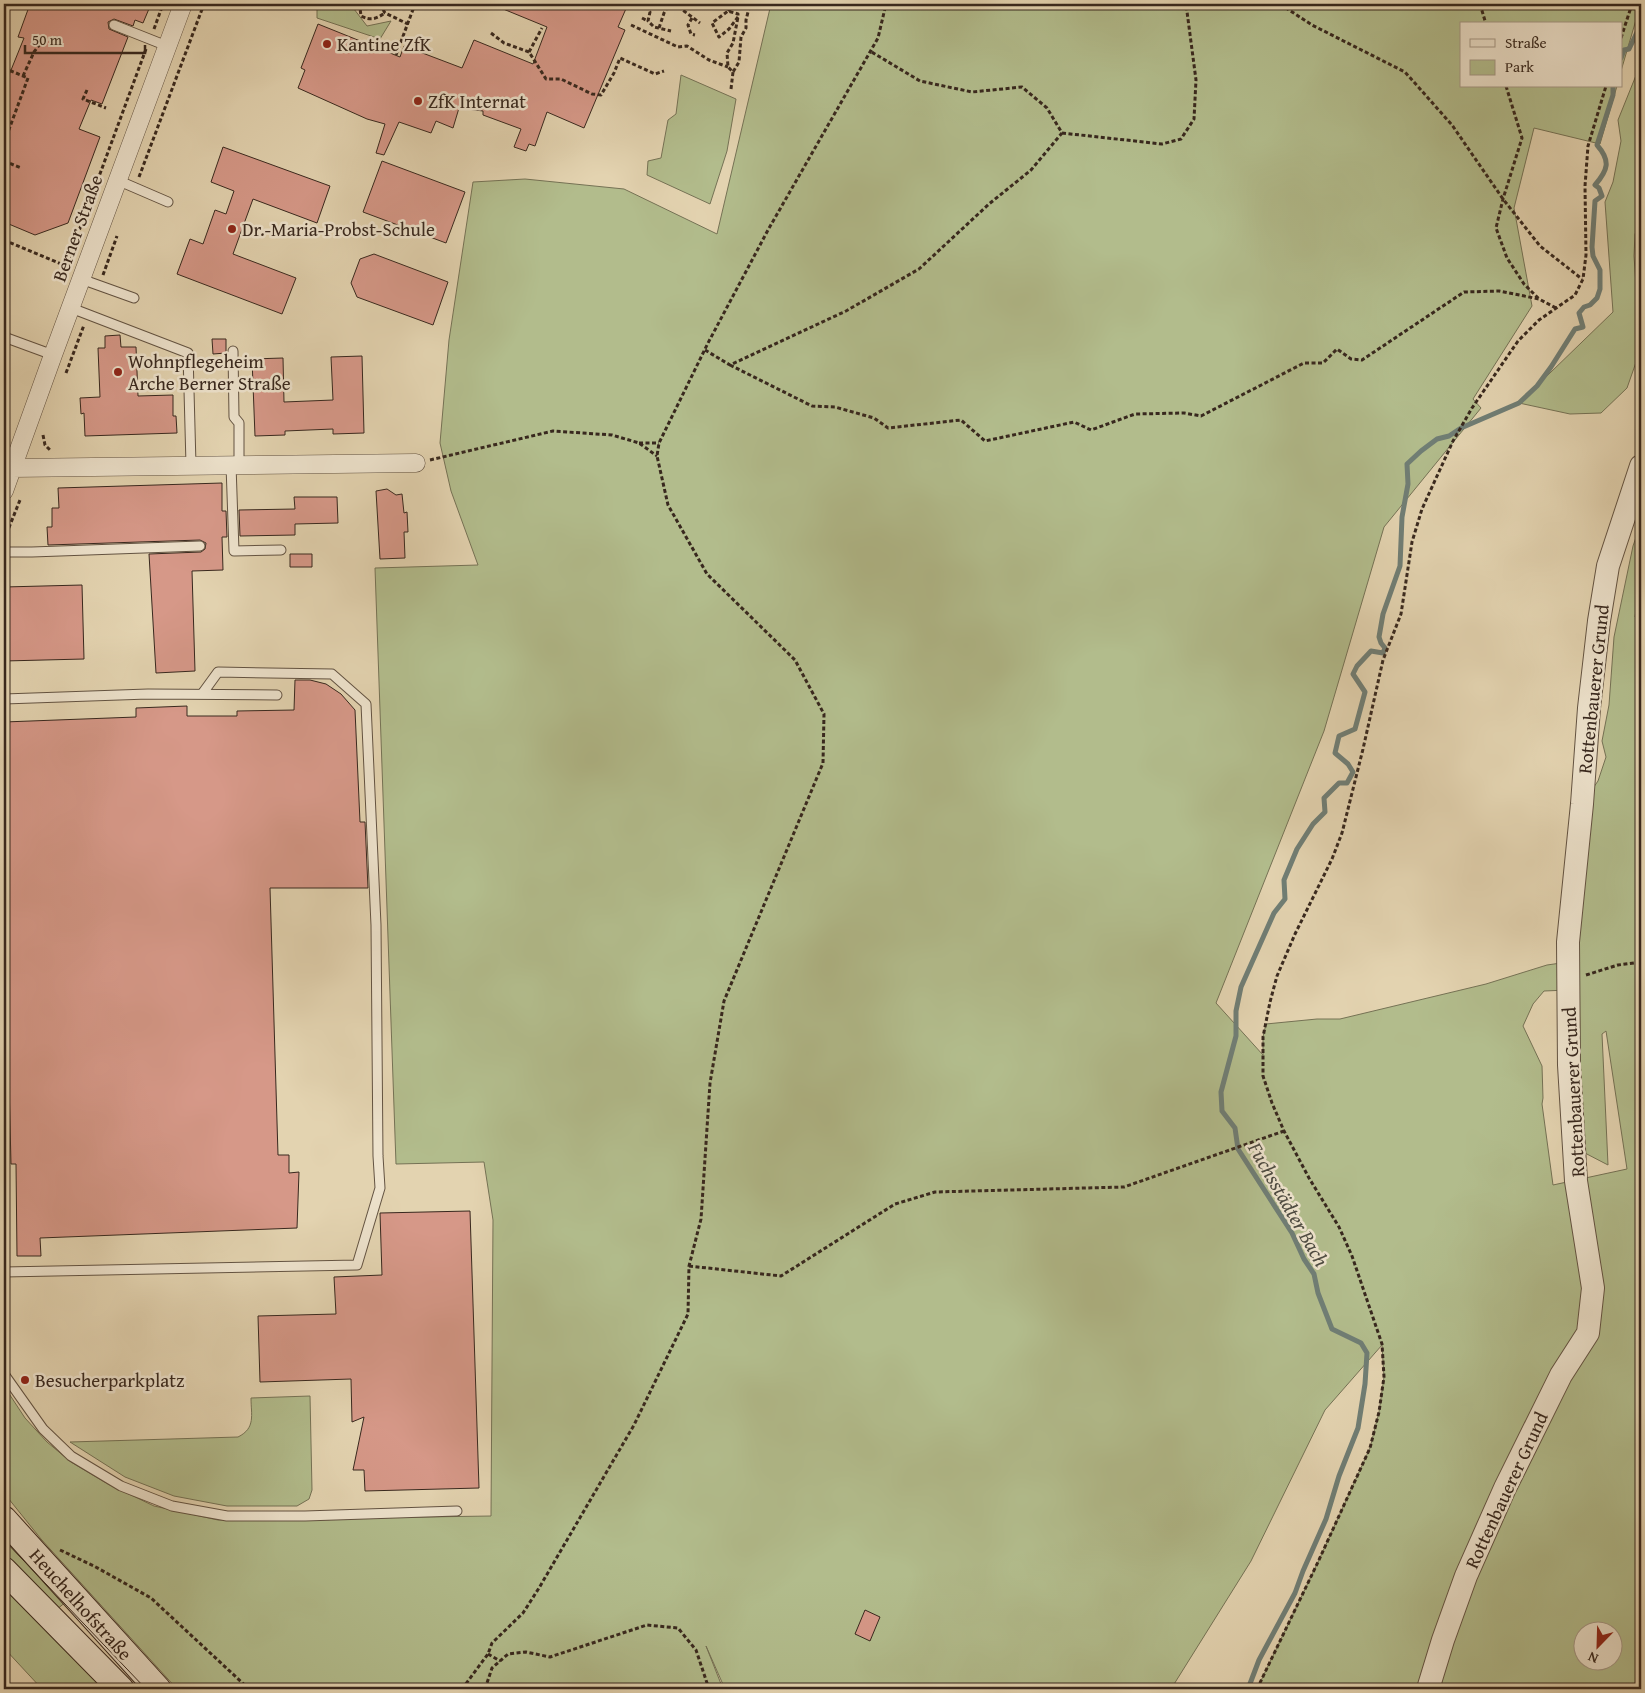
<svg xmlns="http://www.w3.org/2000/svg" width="1645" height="1693" font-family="'Gentium Book Plus',serif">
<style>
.green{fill:#b2bc8c;stroke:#757255;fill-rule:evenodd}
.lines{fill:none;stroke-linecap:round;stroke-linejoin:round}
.stream{stroke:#707e75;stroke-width:5}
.building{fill:#d69888;stroke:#38281e}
.service-casing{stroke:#635342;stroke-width:11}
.minor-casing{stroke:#635342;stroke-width:19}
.tertiary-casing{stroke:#635342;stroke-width:24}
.secondary-casing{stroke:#38281e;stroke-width:27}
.path{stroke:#38281e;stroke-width:3;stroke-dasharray:4 2.5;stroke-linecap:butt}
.service{stroke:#ede2cc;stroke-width:9}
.minor{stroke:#ede2cc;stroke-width:18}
.tertiary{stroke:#ede2cc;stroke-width:22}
.secondary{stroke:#ede2cc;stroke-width:25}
.tram{stroke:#38281e;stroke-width:1}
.poi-dot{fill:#8f2418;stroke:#ede2cc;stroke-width:2}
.labels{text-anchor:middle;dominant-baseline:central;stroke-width:5;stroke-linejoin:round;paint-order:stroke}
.poi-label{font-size:19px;fill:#38281e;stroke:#ede2cc;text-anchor:start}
.street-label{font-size:19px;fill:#38281e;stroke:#ede2cc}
.water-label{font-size:20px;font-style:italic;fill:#4f4c42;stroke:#ede2cc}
</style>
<rect width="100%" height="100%" fill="#e3d3b0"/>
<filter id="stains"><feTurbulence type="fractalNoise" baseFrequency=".004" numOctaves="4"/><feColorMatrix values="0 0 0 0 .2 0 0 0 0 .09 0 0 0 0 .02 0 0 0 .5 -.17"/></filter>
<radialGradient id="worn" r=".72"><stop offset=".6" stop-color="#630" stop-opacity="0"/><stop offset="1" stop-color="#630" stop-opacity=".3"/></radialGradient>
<path class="green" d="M315 4H356L354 9 367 26 391 21 380 39 317 18V7Z
M771 4H1641V12L1638 13 1621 71V24H1461V86H1617L1600 144 1534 128 1514 208 1532 306 1473 399 1481 408 1384 527 1324 731 1216 1003 1263 1055V1037L1266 1024 1317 1019H1340L1486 984 1547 965 1568 962 1582 804 1598 781 1606 757 1602 741 1609 705 1614 637 1633 546 1641 523V576L1635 617 1641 619V1689H1257L1318 1562 1370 1448 1379 1412 1384 1377 1382 1345 1325 1410 1251 1561 1171 1689H725L706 1646 723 1689H177L41 1539 4 1493V1386L25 1418 47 1442 71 1462 108 1484 154 1506 218 1520 491 1516 493 1220 484 1162 396 1164 375 568 478 565 451 491 440 443 449 340 473 182 525 179 624 189 717 234ZM1568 990 1583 1152 1608 1165 1602 1034 1606 1031 1627 1169 1553 1185 1542 1104 1543 1098 1542 1066 1523 1026 1533 1004 1544 991ZM1582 1630H1612V1660H1582Z
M1641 63V222L1635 234 1634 256 1637 299 1641 309V348L1627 388 1601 413 1570 414 1519 403 1613 312 1605 202 1613 182 1621 141 1618 120Z
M681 75 736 99 727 151 710 204 647 175 648 161 661 158 668 120 676 114Z
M310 1396 312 1490 309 1499 297 1506H227L174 1496 125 1477 70 1442 238 1437C256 1428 251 1415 251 1398Z
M4 1527 67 1601 56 1610 4 1554Z
M4 1581 110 1689H42L4 1648Z"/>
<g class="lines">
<path class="stream" d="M1621 58 1624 50 1629 49 1641 24
M1248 1689 1259 1660 1295 1593 1303 1571 1326 1519 1339 1476 1358 1428 1365 1384 1367 1353 1361 1343 1332 1329 1318 1293 1314 1274 1304 1259 1292 1233 1238 1149 1235 1128 1222 1111 1221 1092 1236 1036V1011L1241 987 1274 913 1285 899 1284 880 1297 849 1313 824 1325 812 1324 798 1339 783H1347L1353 772 1348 764 1335 753 1339 736 1355 729 1365 692 1353 674 1357 666 1371 651 1383 653 1385 648 1381 643 1379 637 1383 614 1400 566 1402 517 1408 484 1407 464 1421 451 1437 439 1449 436 1461 428 1519 403 1537 386 1551 367 1575 329 1583 327 1579 313 1584 307 1590 305 1597 298 1600 289V270L1593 256 1592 247 1595 201 1602 196 1599 188 1595 185C1608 170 1611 161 1597 145L1613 95V86"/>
</g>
<path class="building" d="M30 4H151L143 23 135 20 133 26 114 19 108 22 109 29 128 37 102 104 91 100 79 129 100 137 68 223 35 235 4 222V79L7 80 24 38 18 37Z
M491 4H628L618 27 625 30 584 128 547 112 535 146 529 144 526 151 514 147 521 129 483 115V111L459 108 453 128 436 121 431 133 399 122 384 155 376 153 385 124 367 119 298 88 305 70 301 68 318 24 400 57 404 46 462 68 474 40 533 64 547 27Z
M223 147 330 186 317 223 253 199 233 254 296 278 282 314 177 274 190 239 203 244 215 210 226 214 234 191 211 182Z
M382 161 465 192 446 243 363 212Z
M374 254 448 282 433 325 357 297 351 283 360 259Z
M120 335 121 347H136L138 396 173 395V416H176L177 433 85 436 84 413 81 414 80 398 100 397 98 348H105V336Z
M212 339H226V353L213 354Z
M362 356 364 433 333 434V429L285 431V435L255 436 252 359 283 358 284 402 333 400 331 357Z
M222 483V511H226L227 537H222L223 570 192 571 195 671 156 673 149 554 201 552 205 549 206 543 200 540 48 545 47 527H52V508H59L58 488Z
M387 489 396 495 402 494 404 513 407 512 408 532H404L405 558 380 559 376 491Z
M294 497H337L338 523 295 524V535L240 536 239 510 295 509Z
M290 554H312V567H290Z
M82 585 84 659 4 661V587Z
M295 680H310L326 684 341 694 355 710 360 822H365L368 888H270L278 1155H289V1173L299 1172 297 1228 40 1238 41 1256H17L16 1164H11L6 961H4V915H7L4 824V722L136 717V708L187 706V716H237V711L294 710Z
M470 1211 479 1488 365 1491 364 1470H353L364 1417 352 1422 351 1379 260 1382 258 1316 336 1314 334 1277 382 1275 380 1213Z
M865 1610 880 1617 870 1641 855 1634Z"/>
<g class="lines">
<defs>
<path id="service" d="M114 25 167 46
M117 180 168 202
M81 279 134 298
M71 308 188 353 191 465
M4 337 53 355
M233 351 234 417 239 423V465
M231 465 234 551 281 550
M4 552H32L200 546
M4 699 148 694 277 695
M4 1272 357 1265 380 1188 378 1156 376 925 366 704 332 674 218 672 202 694
M4 1374 43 1429 71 1456 121 1486 172 1506 227 1516H305L457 1511"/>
<path id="minor" d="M12 468 416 463
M4 491 53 355 183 4"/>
<path id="tertiary" d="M1428 1689 1443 1640 1466 1576 1505 1488 1561 1375 1588 1333 1593 1288 1576 1181 1569 1065 1568 942 1582 804 1589 708 1599 621 1608 566 1641 466"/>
<path id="secondary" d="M4 1519 158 1689
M4 1570 121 1689"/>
</defs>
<use href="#service" class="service-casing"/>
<use href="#minor" class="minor-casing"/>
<use href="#tertiary" class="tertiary-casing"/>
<use href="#secondary" class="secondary-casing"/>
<path class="path" d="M362 4 360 8 361 16C371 21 376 19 385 13
M380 4 385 13 408 24
M672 4 680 8 700 23
M1280 4 1312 25 1405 72 1452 125 1503 199 1540 246 1582 279
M1480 4 1486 24
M646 6 650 12 648 21 654 27 671 31
M728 11 735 4
M738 17 729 29 719 37 712 23 728 11 738 14V17L733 43 727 53 728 67 733 72 739 62 741 37 746 28V20L750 4
M642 18 648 21
M692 18 688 25 691 34 695 35
M631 25 678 47 687 46 709 60 728 67
M659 28 664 13 669 4
M154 29 163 4
M491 33 504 43 529 52 546 79H561L592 94 601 95 614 73 620 58 655 74 664 71
M1621 38 1632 4
M529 52 542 28
M396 55 415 4
M4 68 28 78 4 143
M23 76 34 52 40 44
M1506 86 1522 138 1503 199 1496 228 1507 258 1524 284 1539 299
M731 89 733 72
M87 90 83 99 106 108
M1062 133 1162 144 1181 139 1194 119 1196 80 1186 4
M4 161 21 168
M139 177 204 4
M4 240 66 266
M66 266 146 49
M103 275 117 236
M705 350 730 365 846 311 919 269 989 204 1031 170 1062 133 1047 108 1022 87 972 92 920 81 870 51
M730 365 812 406 835 407 874 418 888 428 961 420 985 441 1074 422 1091 430 1135 414 1184 413 1201 416 1304 363H1323L1337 349 1351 359 1362 360 1464 292 1499 291 1539 299 1556 308
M66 373 84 325
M43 435 45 445 51 451
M639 443H659
M430 460 553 431 612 435 639 443 657 456
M4 540 20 500
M1586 975 1618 965 1641 962
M689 1266 781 1276 895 1204 935 1192 1124 1187 1284 1131
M60 1550 94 1566 151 1598 249 1689
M488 1654 500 1661
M462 1689 488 1654 492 1643 523 1613 539 1588 634 1425 688 1314 689 1266 701 1219 710 1083 724 1001 823 763 824 714 795 660 707 574 668 505 657 456 659 443 708 343 768 230 878 38 886 4
M485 1689 492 1668 508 1654 526 1652 550 1657 647 1625 678 1628 696 1650 709 1689
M1257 1689 1318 1562 1370 1448 1379 1412 1384 1377 1382 1344 1352 1256 1339 1227 1309 1178 1284 1131 1272 1103 1263 1076V1037L1270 1002 1277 976 1295 934 1332 859 1342 833 1363 749 1383 660 1401 614 1412 542 1422 509 1453 441 1472 408 1518 341 1539 320 1575 295 1583 279 1586 255 1585 186 1588 146 1606 86"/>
<use href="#service" class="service"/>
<use href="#minor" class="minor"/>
<use href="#tertiary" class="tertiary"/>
<use href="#secondary" class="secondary"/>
<path class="tram" d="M4 1540 146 1689"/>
</g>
<g class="poi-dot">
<circle cx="327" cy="44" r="5"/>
<circle cx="418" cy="101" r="5"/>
<circle cx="232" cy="229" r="5"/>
<circle cx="118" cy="372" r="5"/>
<circle cx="25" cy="1380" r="5"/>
</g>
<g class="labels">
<g class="poi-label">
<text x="337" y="44">Kantine ZfK</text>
<text x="428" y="101">ZfK Internat</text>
<text x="242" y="229">Dr.-Maria-Probst-Schule</text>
<text x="128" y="361">Wohnpflegeheim<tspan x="128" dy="22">Arche Berner Straße</tspan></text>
<text x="35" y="1380">Besucherparkplatz</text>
</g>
<g class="street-label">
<text transform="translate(77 228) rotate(-70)">Berner Straße</text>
<text transform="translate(1593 689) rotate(-84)">Rottenbauerer Grund</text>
<text transform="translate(1573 1092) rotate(-93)">Rottenbauerer Grund</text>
<text transform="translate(1506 1490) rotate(-65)">Rottenbauerer Grund</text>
<text transform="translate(81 1604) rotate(48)">Heuchelhofstraße</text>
</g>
<g class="water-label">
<text transform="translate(1289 1204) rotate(60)">Fuchsstädter Bach</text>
</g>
</g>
<rect width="1645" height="1693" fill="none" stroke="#e3d3b0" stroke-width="20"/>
<rect x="5" y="5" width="1635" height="1683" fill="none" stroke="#38281e" stroke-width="2.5"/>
<rect x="10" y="10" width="1625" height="1673" fill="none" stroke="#38281e"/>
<rect x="1460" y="22" width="162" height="65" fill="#ede2cc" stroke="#a59886"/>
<rect x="1470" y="39" width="25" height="8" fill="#ede2cc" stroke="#a59886"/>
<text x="1505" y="48" font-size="15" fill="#38281e">Straße</text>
<rect x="1470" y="60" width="25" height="15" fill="#b2bc8c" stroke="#a59886"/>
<text x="1505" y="72" font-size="15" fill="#38281e">Park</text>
<g transform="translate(1598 1646) rotate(203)"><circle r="24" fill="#ede2cc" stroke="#a59886"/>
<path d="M0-4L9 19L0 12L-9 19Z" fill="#8f2418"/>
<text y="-8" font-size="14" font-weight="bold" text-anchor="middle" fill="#38281e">N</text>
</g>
<path d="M25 45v8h120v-8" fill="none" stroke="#38281e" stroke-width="2.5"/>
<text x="32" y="45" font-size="15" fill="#38281e" stroke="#ede2cc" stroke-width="4" paint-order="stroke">50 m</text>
<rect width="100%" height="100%" filter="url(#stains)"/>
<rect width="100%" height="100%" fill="url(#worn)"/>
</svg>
